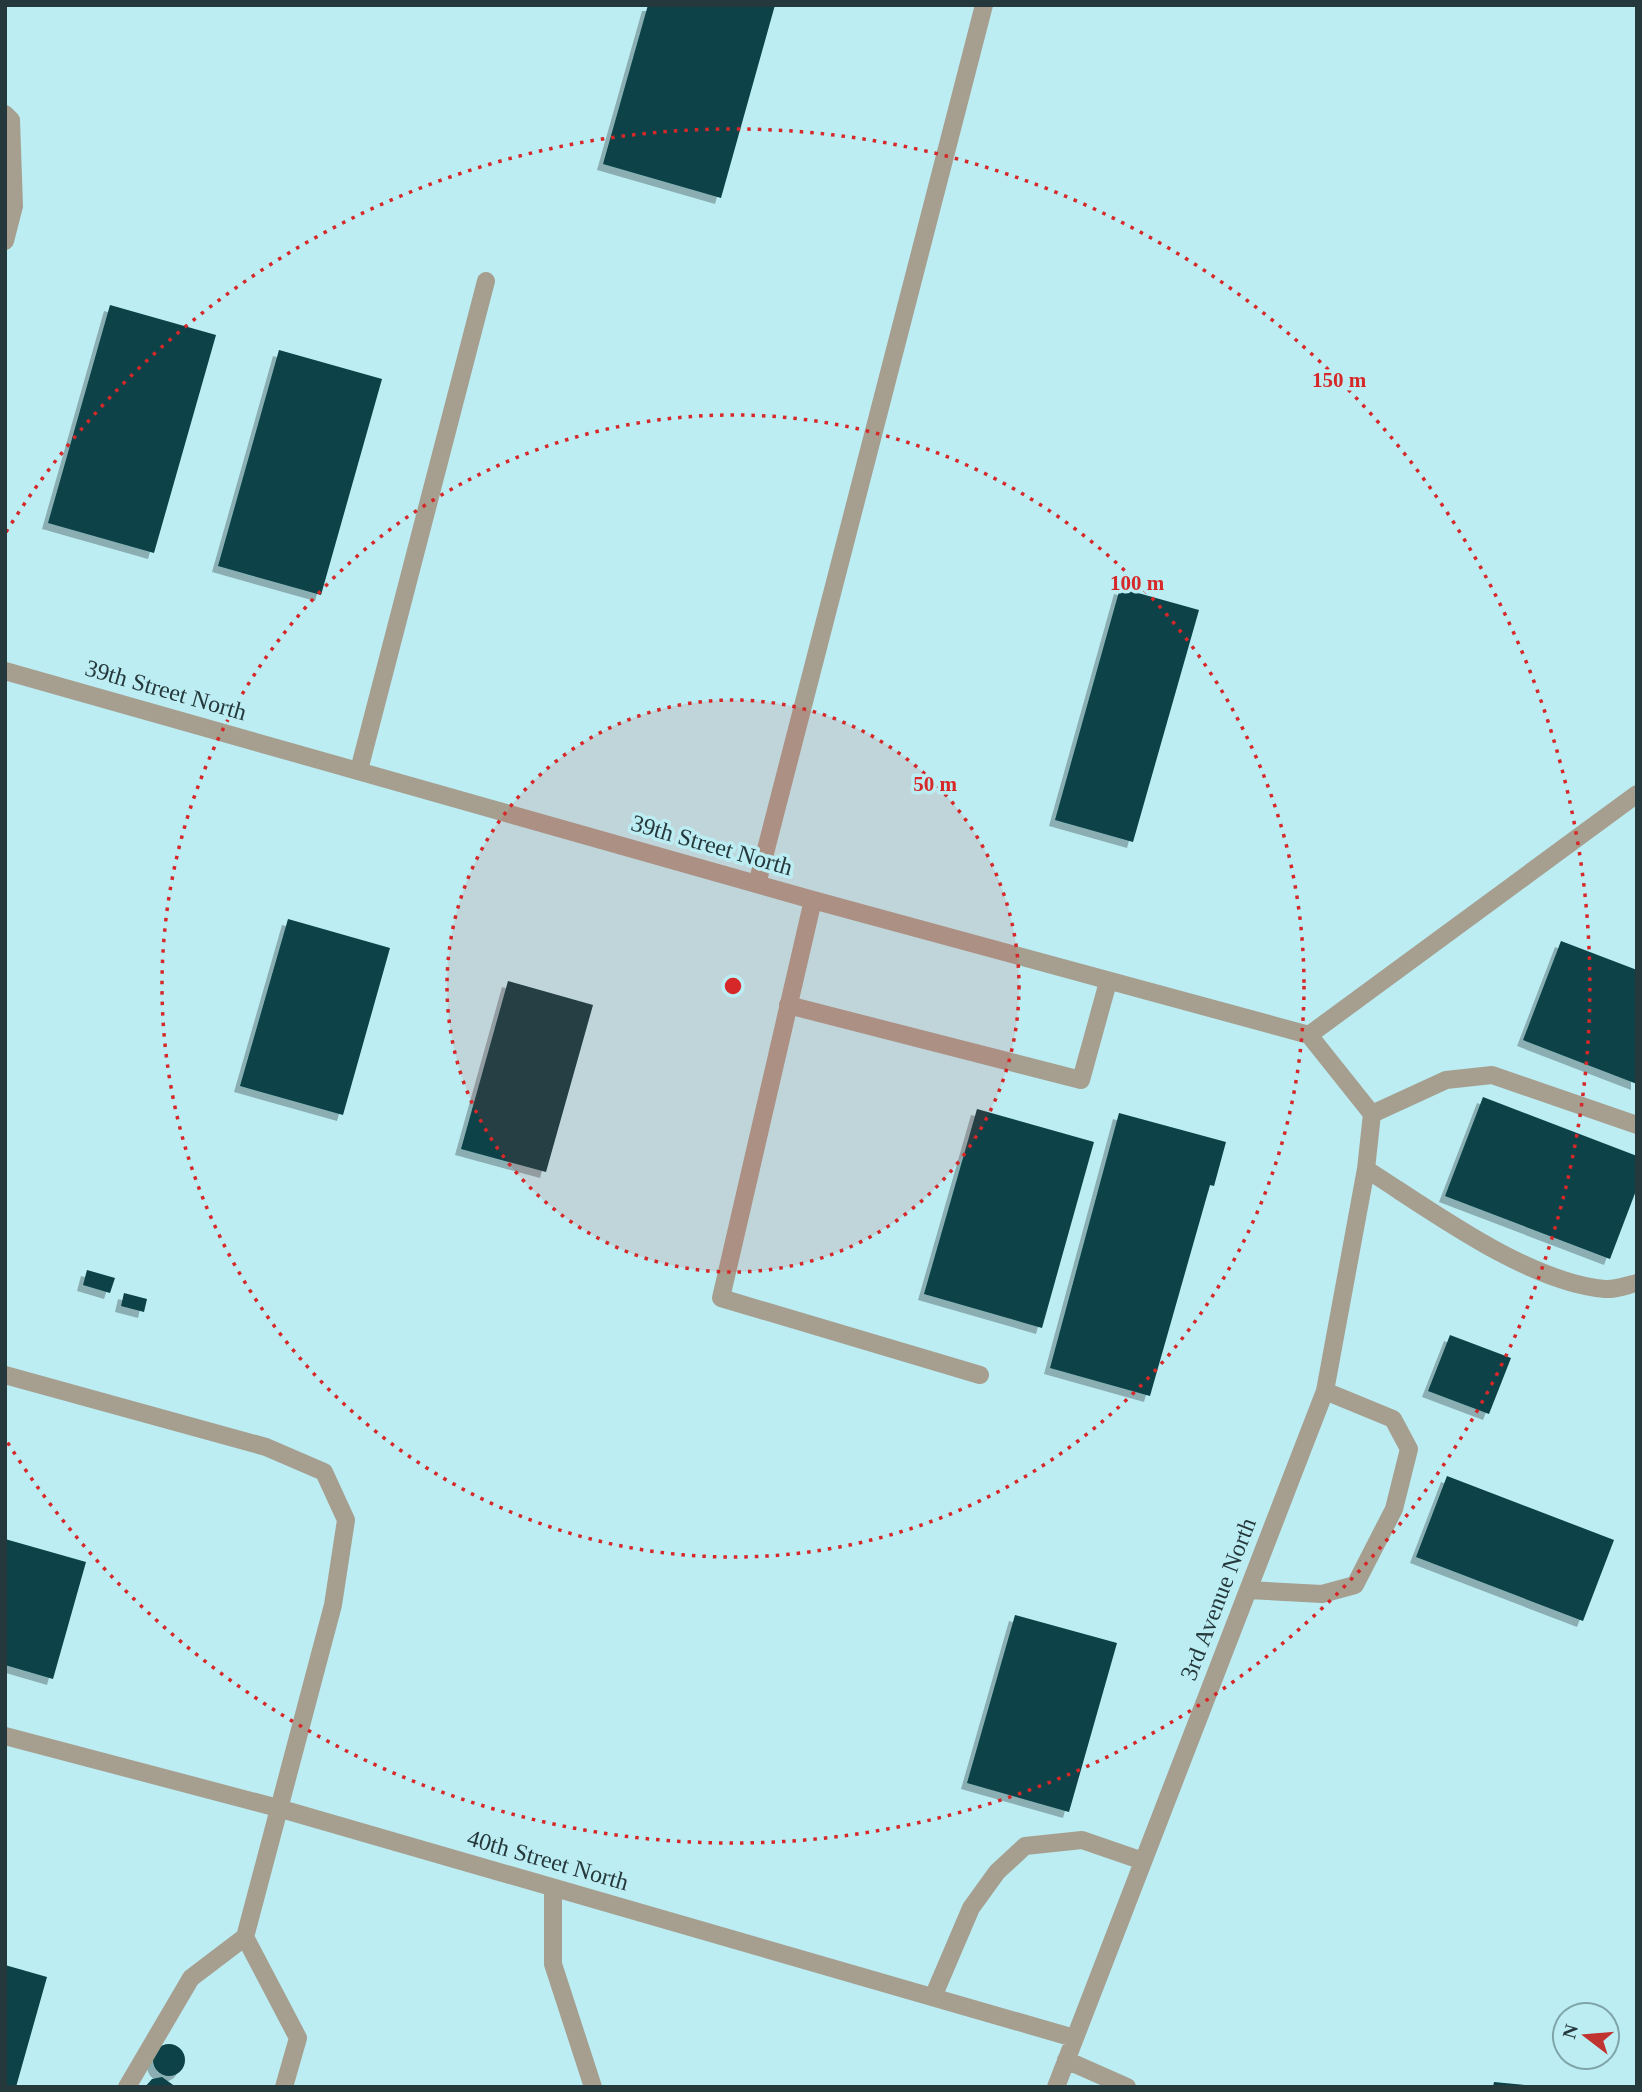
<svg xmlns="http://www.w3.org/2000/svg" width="1642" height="2092" font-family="'Times New Roman',serif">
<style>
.building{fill:#094248;filter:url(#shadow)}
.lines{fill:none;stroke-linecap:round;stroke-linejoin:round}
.minor{stroke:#a69f90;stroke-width:18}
.ring{fill:none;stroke:#d62828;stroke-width:3.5;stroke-dasharray:3.5 7}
.labels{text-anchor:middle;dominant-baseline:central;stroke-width:7;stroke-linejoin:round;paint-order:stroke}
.street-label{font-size:24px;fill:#25383b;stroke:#bcedf3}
.centre{fill:#d62828;stroke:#bcedf3;stroke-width:3.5}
.ring-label{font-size:21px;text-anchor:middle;font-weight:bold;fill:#d62828;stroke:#bcedf3;stroke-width:7;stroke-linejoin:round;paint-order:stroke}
</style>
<defs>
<filter id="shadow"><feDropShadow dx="-6" dy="6" stdDeviation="0" flood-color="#0004"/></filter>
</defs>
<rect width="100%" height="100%" fill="#bcedf3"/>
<path class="building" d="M648 5H775L721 198 603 164Z
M110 305 216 335 154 553 48 523Z
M279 350 382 379 321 595 218 566Z
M1120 588 1199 610 1133 842 1055 820Z
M288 919 390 948 343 1115 240 1086Z
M1561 941 1637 970V1084L1523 1040Z
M508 981 593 1005 546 1172 461 1149Z
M1483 1097 1637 1156V1188L1610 1259 1445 1196Z
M977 1109 1094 1142 1042 1328 924 1294Z
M1119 1113 1226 1142 1214 1186 1210 1185 1150 1396 1050 1368Z
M87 1270 115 1278 110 1293 83 1285Z
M124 1293 147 1299 144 1312 121 1306Z
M1450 1335 1511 1358 1489 1414 1428 1391Z
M1447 1476 1614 1540 1583 1621 1416 1557Z
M5 1539 86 1562 53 1679 5 1665Z
M1015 1615 1117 1643 1069 1812 967 1783Z
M5 1965 47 1977 16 2087H5Z
M153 2060a16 16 0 1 1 32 0a16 16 0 1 1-32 0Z
M162 2077 176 2087H145L152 2079Z
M1494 2082 1525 2085V2087H1493Z"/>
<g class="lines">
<path class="minor" d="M5 114 11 120 14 206 5 241
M5 671 813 900 1309 1035 1372 1114
M359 770 486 281
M757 884 984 5
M813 900 721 1298 980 1375
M788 1005 1081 1080 1108 982
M1309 1035 1637 794
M1372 1114 1446 1080 1492 1075 1637 1125
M1366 1169C1432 1211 1527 1282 1605 1289 1615 1290 1627 1285 1637 1283
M5 1375 266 1447 324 1472 346 1520 333 1605 245 1937 298 2038 284 2087
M1248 1590 1322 1594 1355 1585 1394 1509 1409 1449 1393 1419 1325 1391
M5 1736 278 1808 1074 2038
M553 1888V1964L593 2087
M933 1997 971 1908 997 1872 1025 1846 1082 1840 1143 1861
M1066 2060 1127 2087
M127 2087 191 1978 245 1937
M1056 2087 1325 1391 1366 1169 1372 1114"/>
</g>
<circle cx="733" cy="986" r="286" fill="#d62828" fill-opacity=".12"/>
<g class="ring">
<circle cx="733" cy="986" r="286"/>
<circle cx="733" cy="986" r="571"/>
<path d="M6 532A857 857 0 1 1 6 1440"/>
</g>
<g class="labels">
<g class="street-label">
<text transform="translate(166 690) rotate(16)">39th Street North</text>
<text transform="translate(712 845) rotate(16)">39th Street North</text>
<text transform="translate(1218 1599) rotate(-69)">3rd Avenue North</text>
<text transform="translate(548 1860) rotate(16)">40th Street North</text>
</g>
</g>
<circle cx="733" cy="986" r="10" class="centre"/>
<g class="ring-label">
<text x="1339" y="387">150 m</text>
<text x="1137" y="590">100 m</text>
<text x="935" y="791">50 m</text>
</g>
<rect width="1642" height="2092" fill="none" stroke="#25383b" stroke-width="14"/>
<g transform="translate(1586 2036) rotate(286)"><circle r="33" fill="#bcedf3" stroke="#80a5a9" stroke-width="2"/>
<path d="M0-5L12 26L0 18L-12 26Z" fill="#c13330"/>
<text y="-10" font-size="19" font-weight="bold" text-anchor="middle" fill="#25383b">N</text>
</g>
</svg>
